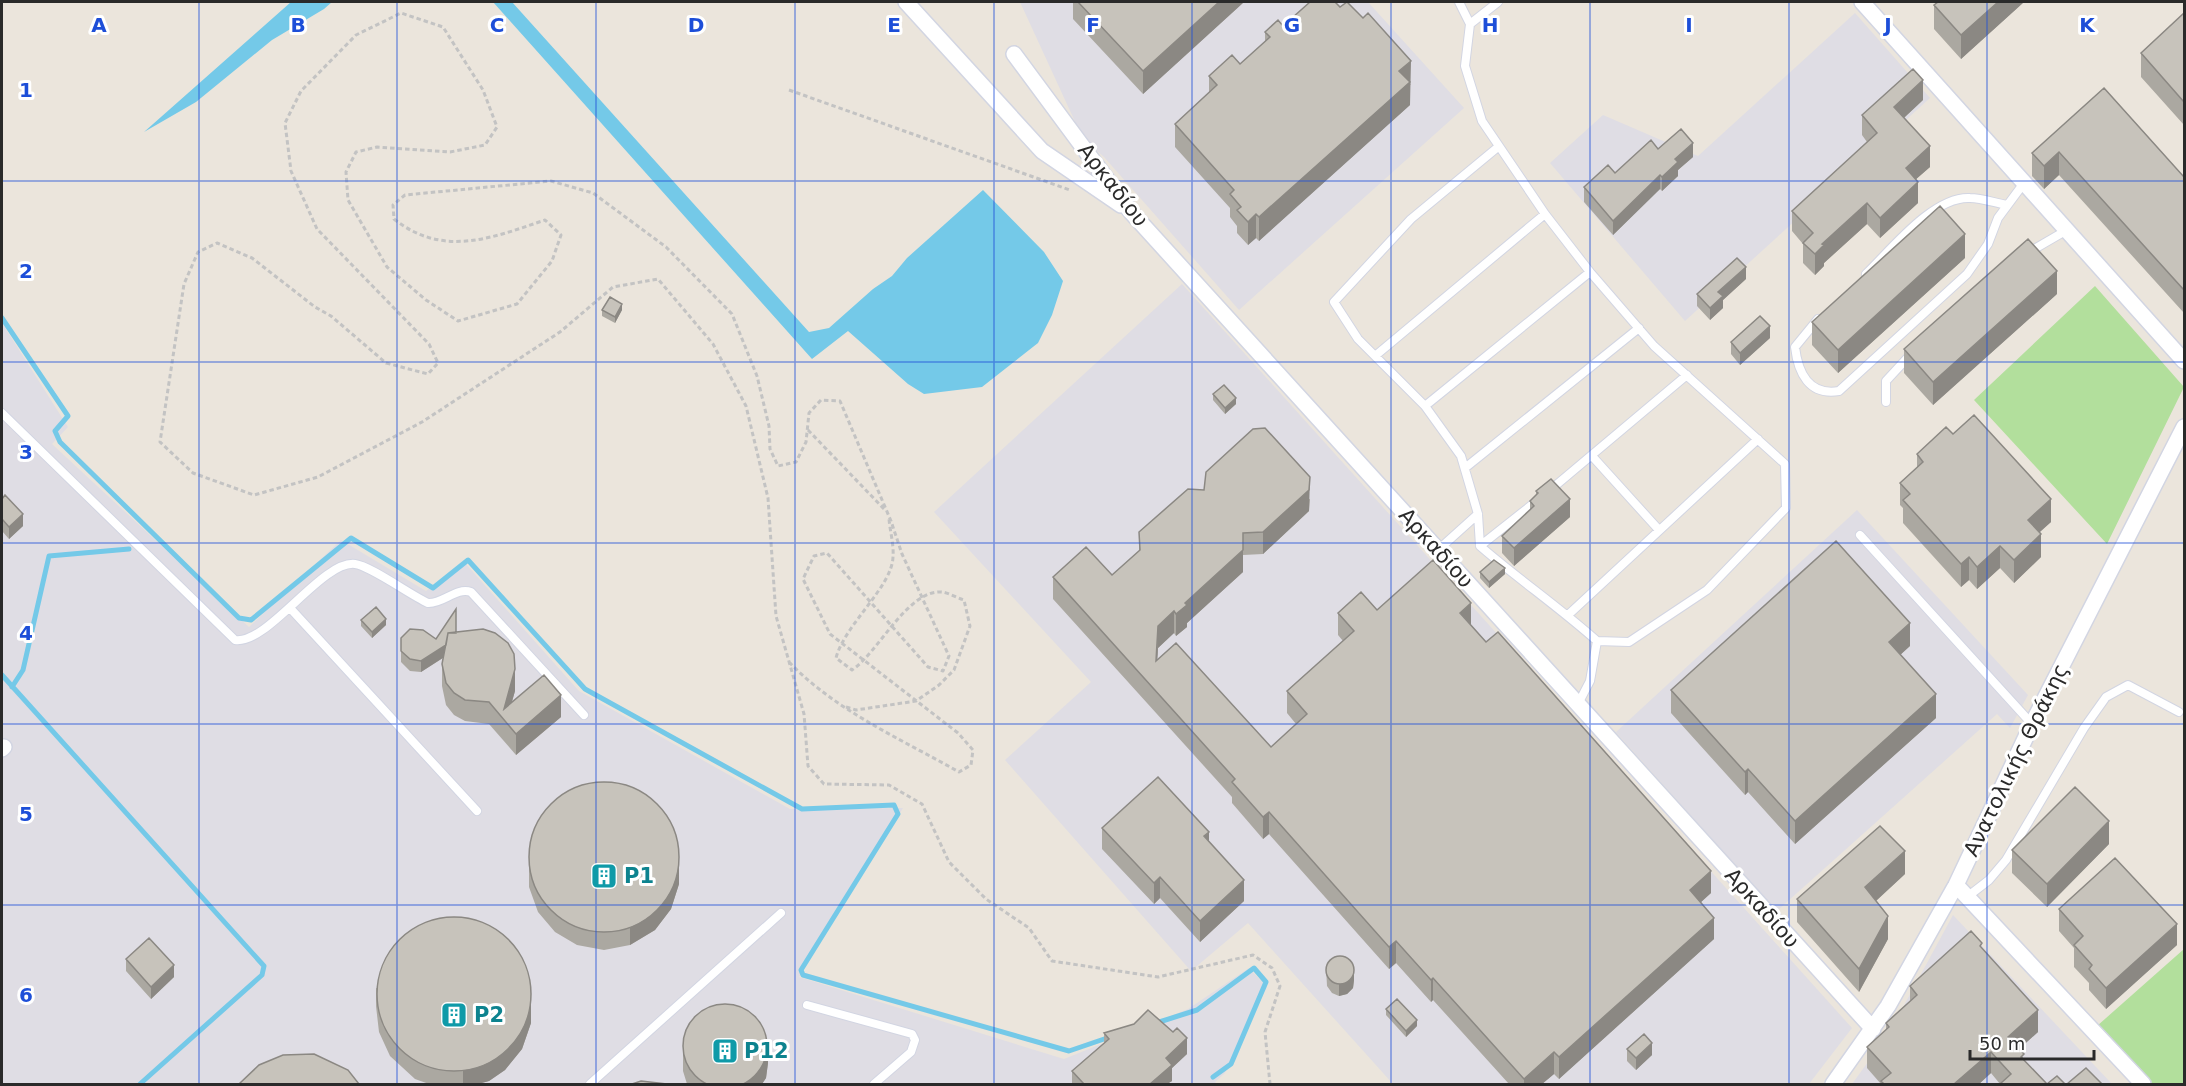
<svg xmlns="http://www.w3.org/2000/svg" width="2186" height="1086" font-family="'DejaVu Sans',sans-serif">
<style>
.industrial{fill:#dfdde4}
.green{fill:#b2df9c}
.water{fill:#74c9e8}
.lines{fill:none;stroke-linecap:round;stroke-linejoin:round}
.stream{stroke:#74c9e8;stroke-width:5}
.lane-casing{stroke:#d2d5e2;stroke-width:10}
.street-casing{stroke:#d2d5e2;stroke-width:18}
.path{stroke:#c3c3c3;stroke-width:3;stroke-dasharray:4.5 3;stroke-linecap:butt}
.lane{stroke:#fff;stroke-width:8}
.street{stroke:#fff;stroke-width:15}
.wall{fill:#aba8a1}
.shaded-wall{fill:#8b8883}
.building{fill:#c7c3bb;stroke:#8b8883;stroke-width:1.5}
.grid{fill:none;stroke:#1d4ed8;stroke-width:1.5;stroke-opacity:0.55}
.labels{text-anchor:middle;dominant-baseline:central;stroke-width:6;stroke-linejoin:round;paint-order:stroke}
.street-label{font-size:21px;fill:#2a2a2a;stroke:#fff}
.culture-label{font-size:21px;font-weight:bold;fill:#0d838f;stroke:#fff;text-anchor:start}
.grid-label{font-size:20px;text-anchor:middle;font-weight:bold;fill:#1d4ed8;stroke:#fff;stroke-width:6;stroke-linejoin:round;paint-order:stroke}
</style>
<rect width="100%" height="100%" fill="#ebe5dc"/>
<path class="industrial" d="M1020 2H1368L1464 108 1239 310 1104 157 1083 139Z
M1855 13 1930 98 1685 321 1550 163 1603 115 1698 156Z
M1182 284 1852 1028 1809 1084H1393L1248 923 1191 971 1005 760 1091 682 934 512Z
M2 323 68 427 52 444 249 627 341 540 426 591 465 563 579 691 790 809 903 808 799 977 1064 1059 1188 1009 1249 968 1267 987 1225 1073 1215 1082 1217 1084H2Z
M1857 510 2028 695 2010 728 1997 714 1777 911 1616 732Z
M1953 915 2112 1084H1852L1889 1033Z"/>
<path class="green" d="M2095 286 2184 387 2107 544 1974 400Z
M2184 949V1084H2151L2097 1026Z"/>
<path class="water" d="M291 2H332L324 9 272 40 196 102 144 132Z
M493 2H512L809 332 829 328 873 289 892 276 907 258 983 190 1044 252 1063 281 1052 315 1038 343 982 387 924 394 908 384 848 331 812 359Z"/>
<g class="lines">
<path class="stream" d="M2 318 68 416 55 431 60 442 239 618 251 620 351 538 433 588 468 560 585 689 802 809 894 805 898 814 801 970 803 975 1069 1051 1110 1037
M2 675 264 966 262 975 140 1084
M12 687 23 670 49 556 129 549
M1156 1023 1197 1010 1254 968 1266 982 1231 1064 1213 1077"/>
<defs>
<path id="lane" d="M1459 2 1470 24 1465 66 1482 121 1545 214 1590 272 1654 346 1785 464 1786 508 1707 590 1629 642 1597 641C1559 607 1518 579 1480 546L1478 514 1461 456 1425 406 1358 339 1334 302 1411 219 1498 147
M1470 24 1498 2
M2029 252 2067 230
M1866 274C1891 250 1933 196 1970 198 1982 198 1995 203 2007 205
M1818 319 1795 347C1798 373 1809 396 1839 391L1967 274 1988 244 1998 218 2024 183
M1375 356 1545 214
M1886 402V381L1911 354
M1425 406 1590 272
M2 413 235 640C268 645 322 560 355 564 371 566 410 595 428 603 443 604 456 587 471 592L584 715
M1592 456 1659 530
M1465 468 1639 328
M1549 491 1687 375
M1860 535 2032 724
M1480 546 1538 500
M1438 550 1478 514
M290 608 477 811
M1568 615 1758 439
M1578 704 1590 681 1597 641
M1967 897 1989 880 2006 860 2084 728 2106 697 2128 685 2179 712
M807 1005 912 1034 915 1040 911 1052 874 1084
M590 1084 781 913"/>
<path id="street" d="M906 2 1042 151 1121 205
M1862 2 2184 361
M1014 54 1131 212 1873 1029
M2 749 4 747
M1956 885 2143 1084
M1833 1084 1888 1006 1956 885 2032 724 2184 427"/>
</defs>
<use href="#lane" class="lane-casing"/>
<use href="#street" class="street-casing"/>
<path class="path" d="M789 90 1070 190
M808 430 886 511
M789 662C836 711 901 739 959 772L971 765 973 750 958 733 830 634 803 579 814 556 827 553 928 667 943 671 949 656 902 554 891 521 840 401 821 400 809 413 806 442 796 462 778 466 770 449 769 426 757 376 732 314 666 247 593 193 551 181 405 195 393 205 394 219C443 258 492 238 545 220L561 235 552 261 517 304 458 321 426 300 387 267 348 200 346 172 356 152 377 147 450 152 485 145 497 127 483 90 443 27 401 13 356 35 301 91 285 123 291 171 317 229 429 344 438 363 428 374 386 363 331 316 315 307 252 258 217 243 198 252 184 284 160 442 193 473 254 495 318 477 422 422 560 332 613 287 658 279 713 344 746 406 768 498 776 616 804 714 808 766 824 784 889 785 922 804 949 862 986 899 1029 928 1052 961 1158 977 1253 955 1272 968 1280 986 1265 1032 1270 1084
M846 707 856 710 916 701 939 685 954 670 970 626 964 600C957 598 949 593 942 592 908 589 878 653 852 670L836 658C845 624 892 587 893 557 894 545 890 531 889 519"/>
<use href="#lane" class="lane"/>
<use href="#street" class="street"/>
</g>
<path class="wall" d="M1073 2H1244L1143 94 1073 19Z
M1938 2H2024L1961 59 1934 29V5Z
M2184 13V125L2141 77V53Z
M1283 26 1411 84 1410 85V105L1259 241 1256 238 1248 245 1237 233V226L1230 217V208L1175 147V124L1209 93V76L1240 64 1265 42V32Z
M2104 88 2184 177V313L2059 175 2044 189 2032 176V153Z
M1923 100 1904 118 1930 167 1916 179 1918 203 1880 238 1867 224 1824 263V266L1815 275 1803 263V244L1792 231V211L1867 142 1862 135V115Z
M1658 149 1693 157 1678 170V176L1662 191 1660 189 1613 235 1584 202V187L1615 173Z
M1965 258 1838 373 1812 345V322Z
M1746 279 1723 300V308L1710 320 1697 306V294Z
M2057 294 1933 405 1904 373V349Z
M602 310H622L615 323 602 316Z
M1770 338 1740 365 1731 354V342Z
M1213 394 1236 404 1225 414 1213 400Z
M1953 434 2051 522 2039 532 2041 557 2014 583 2000 568 1977 589 1969 580 1961 587 1903 523V508L1900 505V483L1917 468V454Z
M1536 491 1570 517 1514 566 1502 553V536L1530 510V501L1536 495Z
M2 499 23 526 9 539 2 531Z
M1310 499 1309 511 1263 554 1243 555V572L1187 623V627L1176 636 1174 633 1158 648 1157 661 1271 747 1296 724 1287 713V691L1343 641 1338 635V613L1377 610 1471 625 1711 893 1701 902 1714 939 1559 1079 1554 1074 1542 1084H1509L1433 1000 1431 1002 1396 963 1389 969 1269 834 1263 839 1232 803V797L1053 599V577L1112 575 1139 551V532Z
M1480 572 1505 574 1489 588 1480 578Z
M361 620 386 625 372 638 361 626Z
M456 633 515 691 512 702 561 717 516 755 489 724 465 721 454 715 446 705 442 686V664L443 658 421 672 410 671 401 662V638L436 639Z
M1910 646 1900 655 1936 718 1795 844 1748 792 1745 795 1671 713V690Z
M1102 828 1209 842 1244 901 1200 942 1160 898 1154 904 1102 849Z
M2109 844 2047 907 2012 873V850Z
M529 850 679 884 671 909 655 930 630 945 604 950 577 945 555 932 538 912 529 887Z
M1905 874 1876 901 1888 939 1859 992 1797 922V899Z
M2059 909 2177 945 2106 1009 2089 990V983L2074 967V948L2059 931Z
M1982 949 2038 1032 2019 1049 2024 1060 2047 1084H2000L1991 1073 1979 1084H1881L1867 1068V1047L1886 1030V1023L1910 1001V986Z
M126 959 174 977 151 999 126 971Z
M1326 967 1354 980 1353 988 1347 994 1339 996 1332 993 1327 986Z
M376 988 531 1023 522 1049 505 1070 489 1081 478 1084H429L415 1079 390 1056 379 1032 376 1006Z
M1386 1009 1417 1026 1406 1037 1386 1015Z
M1134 1024 1187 1054 1172 1068V1081L1167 1084H1072V1071L1104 1043V1033Z
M683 1038 768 1063 766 1078 762 1084H687L683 1071Z
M1627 1049 1652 1055 1636 1070 1627 1061Z"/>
<path class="shaded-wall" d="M1219 2H1244L1143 94V71Z
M1998 2H2024L1961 59V35Z
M1411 61 1410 105 1259 241V217L1399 71Z
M1923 80V100L1894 127V107Z
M1693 143V157L1678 170V176L1662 191V177L1675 159Z
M1930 146V167L1906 188V168Z
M2059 152V175L2044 189V166Z
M1660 175V189L1613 235V221Z
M1918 182V203L1880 238V218Z
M1867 203V224L1824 263V266L1815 275V254L1822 244Z
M1256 214V238L1248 245V222Z
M1965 234V258L1838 373V350Z
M1746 267V279L1723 300V308L1710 320V308L1718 292Z
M2057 271V294L1933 405V382Z
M622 304V310L615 323V317Z
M1770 326V338L1740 365V353Z
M1236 398V404L1225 414V408Z
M1310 477 1309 511 1263 554V532Z
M1570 499V517L1514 566V548Z
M2051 499V522L2028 543V520Z
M23 514V526L9 539V527Z
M1243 533V572L1187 623V627L1176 636V614Z
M2041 534V557L2014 583V560Z
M2000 546V568L1977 589V567Z
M1969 557V580L1961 587V564Z
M1505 568V574L1489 588V582Z
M1471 603V625L1460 613Z
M1174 611V633L1158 648 1156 683 1158 626Z
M386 619V625L372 638V632Z
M1910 623V646L1889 665V642Z
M455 639V650L421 672V661Z
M515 669V691L506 722 504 709Z
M1936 694V718L1795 844V821Z
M561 695V717L516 755V734Z
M1748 769V792L1745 795V772Z
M1269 812V834L1263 839V817Z
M2109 821V844L2047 907V884Z
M1209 832V853L1204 836Z
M1905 851V874L1865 911V887Z
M679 866V884L671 909 655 930 630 945V928Z
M1711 871V893L1690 912V890Z
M1160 877V898L1154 904V883Z
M1244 880V901L1200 942V921Z
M1888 916V939L1859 992V969Z
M1714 918V939L1559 1079V1057Z
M2177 924V945L2106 1009V988Z
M1396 941V963L1389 969V947Z
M174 965V977L151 999V987Z
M1354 968V980L1353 988 1347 994 1339 996V984Z
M1433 978V1000L1431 1002V980Z
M531 985V1023L522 1049 505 1070 489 1081 478 1084H463V1071Z
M2038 1010V1032L2008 1059V1037Z
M1417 1020V1026L1406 1037V1031Z
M1187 1038V1054L1172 1068V1081L1167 1084H1150L1166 1058Z
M1652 1043V1055L1636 1070V1058Z
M768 1046V1063L766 1078 762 1084H744Z
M1554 1052V1074L1542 1084H1524V1079Z
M1991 1052V1073L1979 1084H1954Z"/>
<path class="building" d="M1078 2H1219L1143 71Z
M1310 2H1335L1340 7 1347 2 1363 18 1368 13 1411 61 1399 71 1410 82 1259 217 1256 214 1248 222 1237 210 1241 207 1230 194 1234 190 1175 124 1217 85 1209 76 1232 55 1240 64 1270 37 1265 32 1278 20 1283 26Z
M1938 2H1998L1961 35 1934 5Z
M2184 13V102L2141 53Z
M1913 69 1923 80 1894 107 1930 146 1906 168 1918 182 1880 218 1867 203 1822 244 1824 245 1815 254 1803 243 1813 233 1792 211 1877 133 1862 115Z
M2104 88 2184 177V290L2059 152 2044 166 2032 153Z
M1681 129 1693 143 1675 159 1678 162 1662 177 1660 175 1613 221 1584 187 1608 165 1615 173 1651 140 1658 149Z
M1940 206 1965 234 1838 350 1812 322Z
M2028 239 2057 271 1933 382 1904 349Z
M1737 258 1746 267 1718 292 1723 296 1710 308 1697 294Z
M610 297 622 304 615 317 602 310Z
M1760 316 1770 326 1740 353 1731 342Z
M1224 385 1236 398 1225 408 1213 394Z
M1974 415 2051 499 2028 520 2041 534 2014 560 2000 546 1977 567 1969 557 1961 564 1903 500 1910 494 1900 483 1923 462 1917 454 1946 427 1953 434Z
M1265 428 1310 477 1309 490 1263 532 1243 533V550L1185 603 1187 605 1176 614 1174 611 1158 626 1156 661 1176 643 1271 747 1307 714 1287 691 1354 631 1338 613 1361 592 1377 610 1433 560 1471 603 1460 613 1486 642 1498 632 1711 871 1690 890 1714 918 1559 1057 1554 1052 1524 1079 1433 978 1431 980 1396 941 1389 947 1269 812 1263 817 1232 782 1235 779 1053 577 1086 547 1112 575 1140 550 1139 532 1188 489 1204 490 1206 472 1253 429Z
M1551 479 1570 499 1514 548 1502 536 1534 506 1530 501 1538 493 1536 491Z
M5 495 23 514 9 527 2 519V499Z
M1836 541 1910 623 1889 642 1936 694 1795 821 1748 769 1745 772 1671 690Z
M1494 560 1505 568 1489 582 1480 572Z
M376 607 386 619 372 632 361 620Z
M456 609V633H448L446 645 421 661 410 659 401 651V638L410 629 423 630 436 639Z
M483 629 495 633 508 643 514 654 515 669 504 709 544 675 561 695 516 734 489 702 465 700 454 693 446 683 442 664 448 633Z
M1158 777 1209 832 1204 836 1244 880 1200 921 1160 877 1154 883 1102 828Z
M529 857a75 75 0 1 1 150 0a75 75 0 1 1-150 0Z
M2075 787 2109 821 2047 884 2012 850Z
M1880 826 1905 851 1865 887 1888 916 1859 969 1797 899Z
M2115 858 2177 924 2106 988 2089 969 2092 965 2074 945 2083 936 2059 909Z
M377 994a77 77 0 1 1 154 0a77 77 0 1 1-154 0Z
M1971 931 1982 943 1980 946 2038 1010 2008 1037 2024 1054 2021 1057 2047 1084H2000L2011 1074 1991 1052 1954 1084H1884L1881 1081 1891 1073 1867 1047 1889 1027 1886 1023 1917 995 1910 986Z
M149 938 174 965 151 987 126 959Z
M1326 970a14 14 0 1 1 28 0a14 14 0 1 1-28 0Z
M1397 999 1417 1020 1406 1031 1386 1009Z
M683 1046a42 42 0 1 1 84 0a42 42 0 1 1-84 0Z
M1148 1010 1173 1032 1177 1028 1187 1038 1166 1058 1172 1065 1150 1084H1084L1072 1071 1109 1039 1104 1033 1134 1024Z
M1644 1034 1652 1043 1636 1058 1627 1049Z
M314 1054 348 1070 359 1084H239L259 1065 283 1055Z
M2086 1068 2102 1084H2067Z
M2057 1076 2065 1084H2047Z
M641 1081 667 1084H668H632Z"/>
<path class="grid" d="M199 2V1084M397 2V1084M596 2V1084M795 2V1084M994 2V1084M1192 2V1084M1391 2V1084M1590 2V1084M1789 2V1084M1987 2V1084M2 181H2184M2 362H2184M2 543H2184M2 724H2184M2 905H2184"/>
<defs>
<symbol id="building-square" viewBox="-11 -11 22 22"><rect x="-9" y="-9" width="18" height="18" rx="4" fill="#0f9aa8" stroke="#fff"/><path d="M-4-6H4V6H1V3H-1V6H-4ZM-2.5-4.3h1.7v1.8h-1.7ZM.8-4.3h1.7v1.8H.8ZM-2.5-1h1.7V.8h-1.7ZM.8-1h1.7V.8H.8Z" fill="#fff"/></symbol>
</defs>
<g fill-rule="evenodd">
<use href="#building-square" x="589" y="861" width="30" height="30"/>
<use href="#building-square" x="439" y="1000" width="30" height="30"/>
<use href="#building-square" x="710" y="1036" width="30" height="30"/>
</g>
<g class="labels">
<g class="street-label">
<text transform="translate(1113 185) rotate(52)">Αρκαδίου</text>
<text transform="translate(1436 548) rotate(48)">Αρκαδίου</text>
<text transform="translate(2016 760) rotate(-64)">Ανατολικής Θράκης</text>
<text transform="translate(1762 908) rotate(48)">Αρκαδίου</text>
</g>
<g class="culture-label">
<text x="624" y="876">P1</text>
<text x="474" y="1015">P2</text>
<text x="744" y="1051">P12</text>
</g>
</g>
<g class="grid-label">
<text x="99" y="32">A</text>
<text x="298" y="32">B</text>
<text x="497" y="32">C</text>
<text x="696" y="32">D</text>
<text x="894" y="32">E</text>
<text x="1093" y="32">F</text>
<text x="1292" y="32">G</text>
<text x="1490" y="32">H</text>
<text x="1689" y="32">I</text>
<text x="1888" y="32">J</text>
<text x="2087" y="32">K</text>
<text x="26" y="97">1</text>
<text x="26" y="278">2</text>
<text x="26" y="459">3</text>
<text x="26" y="640">4</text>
<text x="26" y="821">5</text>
<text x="26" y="1002">6</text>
</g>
<rect width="2186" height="1086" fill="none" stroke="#2a2a2a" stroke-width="6"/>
<path d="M1970 1050v9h124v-9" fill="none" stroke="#2a2a2a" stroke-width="3"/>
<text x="1979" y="1050" font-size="18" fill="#2a2a2a" stroke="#ffffff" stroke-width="4.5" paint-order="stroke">50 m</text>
</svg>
